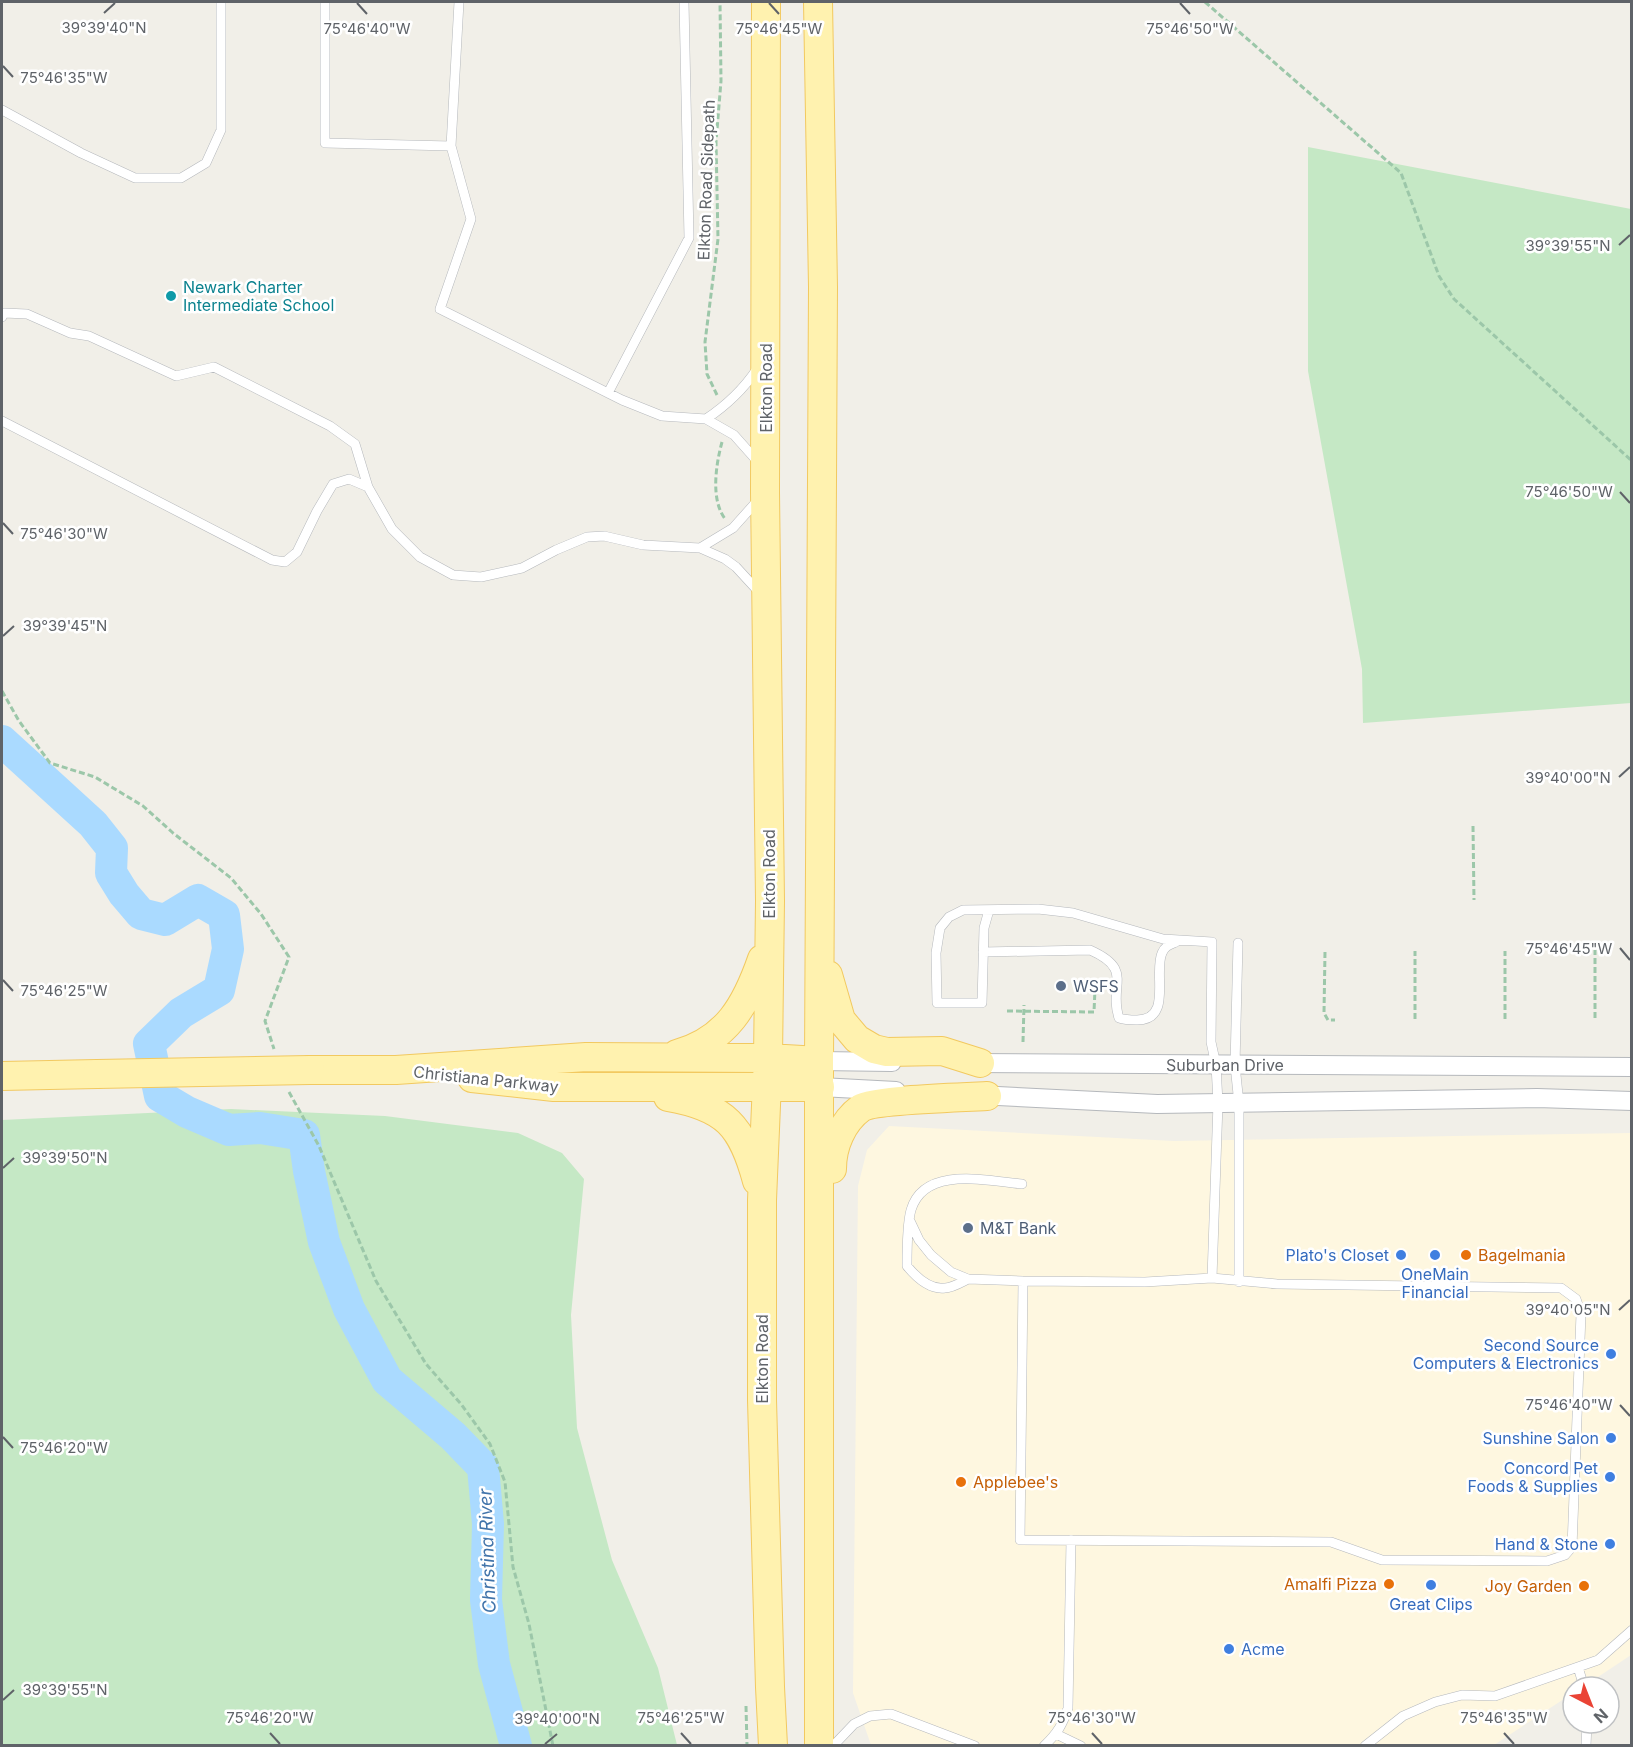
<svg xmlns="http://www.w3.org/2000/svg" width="1633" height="1747" font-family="Inter,sans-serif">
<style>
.commercial{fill:#fef7e0}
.green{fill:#c5e8c5}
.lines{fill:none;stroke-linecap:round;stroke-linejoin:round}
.river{stroke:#aadaff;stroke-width:32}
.lane-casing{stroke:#b5b8bc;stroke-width:10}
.street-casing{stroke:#b5b8bc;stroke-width:20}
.primary-casing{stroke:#f2c960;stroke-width:30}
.path{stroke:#9cc7a9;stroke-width:3;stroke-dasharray:6 3;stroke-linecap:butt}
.lane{stroke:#fff;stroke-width:9}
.street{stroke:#fff;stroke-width:18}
.primary{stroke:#fff2af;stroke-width:28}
.primary-bridge-casing{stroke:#f2c960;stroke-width:30;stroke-linecap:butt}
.primary-bridge{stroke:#fff2af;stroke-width:28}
.ticks{fill:none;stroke:#5f6368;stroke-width:2}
.culture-dot{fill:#0f9aa8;stroke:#fff;stroke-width:2}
.service-dot{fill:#5c6f8a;stroke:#fff;stroke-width:2}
.shop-dot{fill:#3f7fe0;stroke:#fff;stroke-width:2}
.food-dot{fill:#e8710a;stroke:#fff;stroke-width:2}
.labels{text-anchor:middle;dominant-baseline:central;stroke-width:5;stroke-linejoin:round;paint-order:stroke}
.street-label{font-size:16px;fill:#5f6368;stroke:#fff}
.culture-label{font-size:16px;fill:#0d838f;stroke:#fff;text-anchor:start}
.service-label{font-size:16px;fill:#4e5e75;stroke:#fff;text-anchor:start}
.shop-label{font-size:16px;fill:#366cbe;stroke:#fff;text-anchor:end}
.food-label{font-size:16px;fill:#c56008;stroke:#fff;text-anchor:start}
.water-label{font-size:18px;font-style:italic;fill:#4174aa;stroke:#fff}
.ticks-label{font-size:15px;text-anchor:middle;fill:#5f6368;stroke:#fff;stroke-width:5;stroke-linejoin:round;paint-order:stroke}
</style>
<rect width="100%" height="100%" fill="#f1efe8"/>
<path class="commercial" d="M889 1126 1174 1141 1631 1133V1655L1583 1687H1573V1693L1494 1745H871L853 1693 858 1186 867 1150Z"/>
<path class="green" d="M1308 147 1631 209V703L1363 723 1362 669 1308 371Z
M231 1109 385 1116 518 1133 562 1153 584 1179 571 1315 577 1428 612 1560 658 1668 677 1745H2V1120Z"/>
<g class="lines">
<path class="river" d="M2 741 93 824 112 848 111 873 124 894 141 914 165 920 198 900 224 915 228 949 219 990 181 1013 149 1044 160 1096 187 1112 229 1130 260 1128 304 1135 309 1171 324 1242 349 1309 387 1380 453 1436 483 1467 488 1524 486 1600 494 1664 516 1746"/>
<defs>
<path id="lane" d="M325 2V143L451 146
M459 2 451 146 471 219 440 309 622 400 662 416 706 419 734 435 758 462
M2 110 81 153 135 178H181L206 163 221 130V2
M2 317 4 313 27 314 70 333 89 336 176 376 214 367 330 426 355 444 368 487 392 529 420 557 453 575 481 577 522 568 556 550 587 537 604 536 643 545 700 548 725 559 736 567 759 592
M608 393 689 238 684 2
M706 419C727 405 743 390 757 369
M2 421 272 560 285 562 297 552 317 511 333 484 349 479 368 487
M700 548 733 528 758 500
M989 910 984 928 982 1003H937L936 953 940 928 949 917 963 910 1038 909 1073 913 1163 939 1212 942 1211 1042 1216 1065 1218 1103 1212 1278
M1238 943 1235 1065 1239 1104V1282
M983 952 1090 950C1135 970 1108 985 1119 1018 1125 1020 1131 1020 1137 1020 1173 1020 1153 973 1162 953 1165 946 1169 945 1176 942
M910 1221 919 1240 931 1255 951 1272 968 1279 1023 1281 1145 1282 1212 1278 1277 1284 1561 1288 1576 1299 1581 1314 1572 1547 1565 1555 1547 1561 1382 1560 1331 1542 1020 1540 1023 1281
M968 1279C962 1282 952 1288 945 1288 929 1290 916 1277 907 1266 907 1251 907 1224 911 1210 924 1165 988 1181 1022 1184
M1578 1667 1584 1687
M1056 1734 1081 1746
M833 1746 854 1724 870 1716 891 1714 975 1746
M1044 1746C1057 1734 1063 1724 1068 1708L1071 1540
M1365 1746 1403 1716 1435 1702 1462 1695 1495 1696 1598 1660 1632 1630
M1586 1746 1587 1723"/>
<path id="street" d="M819 1061 892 1062
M970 1063 1632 1067
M820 1087 896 1091
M977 1095 1157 1104 1537 1098 1632 1101"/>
<path id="primary" d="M766 2 765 492 770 901 768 1058 762 1200V1400L770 1687 773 1746
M818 2 823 287 819 1061V1746
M828 975 841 1020 857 1039 874 1049 887 1052 942 1051 980 1063
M677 1054C727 1040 746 1005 762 959
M310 1070H396L586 1057 768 1058 819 1061
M2 1076 97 1074
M472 1078 554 1087H820
M668 1097C726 1107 742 1126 757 1181
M832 1169C832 1146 842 1122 861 1108 873 1100 966 1097 987 1096"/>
</defs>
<use href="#lane" class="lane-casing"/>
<use href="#street" class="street-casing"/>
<use href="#primary" class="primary-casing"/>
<path class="path" d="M1205 2 1401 173 1439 276 1454 299 1632 461
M717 395 707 374 705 342 718 239 716 142 721 81 720 2
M722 442C716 464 710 501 726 520
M2 691 19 721 50 763 95 777 143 806 173 833 231 878 261 914 289 957 265 1021 274 1049
M1473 826 1474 900
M1325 952 1324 1013 1328 1020H1335
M1007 1011 1094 1012 1095 989H1090
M1595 1018V950
M1415 1019V951
M1505 1019V951
M1023 1042 1024 1005
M289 1092 319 1146 376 1281 426 1364 461 1404 490 1444 505 1482 513 1567 529 1624 553 1746
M746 1706 747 1746"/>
<use href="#lane" class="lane"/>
<use href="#street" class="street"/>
<use href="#primary" class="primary"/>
<defs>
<path id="primary-bridge" d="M97 1074 310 1070"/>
</defs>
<use href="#primary-bridge" class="primary-bridge-casing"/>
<use href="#primary-bridge" class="primary-bridge"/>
</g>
<path class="ticks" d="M357 3 367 14M769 3 779 14M1180 3 1190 14M104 13 115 3M3 66 13 77M1619 245 1630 235M1620 492 1630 503M3 523 13 534M3 636 14 626M1619 777 1630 767M1620 948 1630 960M3 980 13 991M3 1168 14 1158M1619 1310 1630 1300M1620 1405 1630 1416M3 1437 13 1448M3 1700 14 1690M270 1733 280 1744M681 1733 691 1744M1092 1733 1102 1744M1504 1733 1514 1744M545 1744 557 1734"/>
<circle class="culture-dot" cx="171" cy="296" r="6"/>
<g class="service-dot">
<circle cx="1061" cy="986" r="6"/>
<circle cx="968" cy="1228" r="6"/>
</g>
<g class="shop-dot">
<circle cx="1401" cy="1255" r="6"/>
<circle cx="1435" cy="1255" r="6"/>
<circle cx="1611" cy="1354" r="6"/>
<circle cx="1611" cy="1438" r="6"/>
<circle cx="1610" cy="1477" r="6"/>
<circle cx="1610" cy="1544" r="6"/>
<circle cx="1431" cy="1585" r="6"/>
<circle cx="1229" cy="1649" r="6"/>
</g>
<g class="food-dot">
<circle cx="1466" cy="1255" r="6"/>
<circle cx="961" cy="1482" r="6"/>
<circle cx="1389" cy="1584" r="6"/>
<circle cx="1584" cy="1586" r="6"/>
</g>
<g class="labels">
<g class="street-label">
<text transform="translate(706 180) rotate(-88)">Elkton Road Sidepath</text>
<text transform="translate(766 388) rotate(-90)">Elkton Road</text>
<text transform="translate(769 874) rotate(-90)">Elkton Road</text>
<text x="1225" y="1065">Suburban Drive</text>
<text transform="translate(486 1079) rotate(6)">Christiana Parkway</text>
<text transform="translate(762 1359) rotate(-90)">Elkton Road</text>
</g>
<g class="culture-label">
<text x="183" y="287">Newark Charter<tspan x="183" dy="18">Intermediate School</tspan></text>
</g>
<g class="service-label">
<text x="1073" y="986">WSFS</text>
<text x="980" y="1228">M&amp;T Bank</text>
</g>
<g class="shop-label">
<text x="1389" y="1255">Plato's Closet</text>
<text x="1435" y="1274" text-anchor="middle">OneMain<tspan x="1435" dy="18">Financial</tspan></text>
<text x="1599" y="1345">Second Source<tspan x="1599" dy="18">Computers &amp; Electronics</tspan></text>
<text x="1599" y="1438">Sunshine Salon</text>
<text x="1598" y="1468">Concord Pet<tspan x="1598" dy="18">Foods &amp; Supplies</tspan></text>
<text x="1598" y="1544">Hand &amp; Stone</text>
<text x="1431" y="1604" text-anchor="middle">Great Clips</text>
<text x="1241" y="1649" text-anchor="start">Acme</text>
</g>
<g class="food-label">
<text x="1478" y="1255">Bagelmania</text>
<text x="973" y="1482">Applebee's</text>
<text x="1377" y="1584" text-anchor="end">Amalfi Pizza</text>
<text x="1572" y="1586" text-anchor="end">Joy Garden</text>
</g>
<g class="water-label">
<text transform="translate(487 1551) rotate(-92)">Christina River</text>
</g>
</g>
<g class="ticks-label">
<text x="104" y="33">39°39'40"N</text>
<text x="367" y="34">75°46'40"W</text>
<text x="779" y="34">75°46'45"W</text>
<text x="1190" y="34">75°46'50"W</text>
<text x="64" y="83">75°46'35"W</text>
<text x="1568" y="251">39°39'55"N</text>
<text x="1569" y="497">75°46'50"W</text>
<text x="64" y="539">75°46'30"W</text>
<text x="65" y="631">39°39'45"N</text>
<text x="1568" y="783">39°40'00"N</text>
<text x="1569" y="954">75°46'45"W</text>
<text x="64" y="996">75°46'25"W</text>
<text x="65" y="1163">39°39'50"N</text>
<text x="1568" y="1315">39°40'05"N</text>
<text x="1569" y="1410">75°46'40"W</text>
<text x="64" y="1453">75°46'20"W</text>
<text x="65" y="1695">39°39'55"N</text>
<text x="270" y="1723">75°46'20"W</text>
<text x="681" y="1723">75°46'25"W</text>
<text x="1092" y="1723">75°46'30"W</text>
<text x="1504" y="1723">75°46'35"W</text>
<text x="557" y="1724">39°40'00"N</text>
</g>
<rect width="1633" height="1747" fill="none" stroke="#5f6368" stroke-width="6"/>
<g transform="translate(1591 1705) rotate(138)"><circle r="28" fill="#ffffff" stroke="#bfc1c3" stroke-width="1.5"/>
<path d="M0-4.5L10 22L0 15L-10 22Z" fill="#ea4335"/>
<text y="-9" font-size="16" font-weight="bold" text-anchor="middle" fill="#5f6368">N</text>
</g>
</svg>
